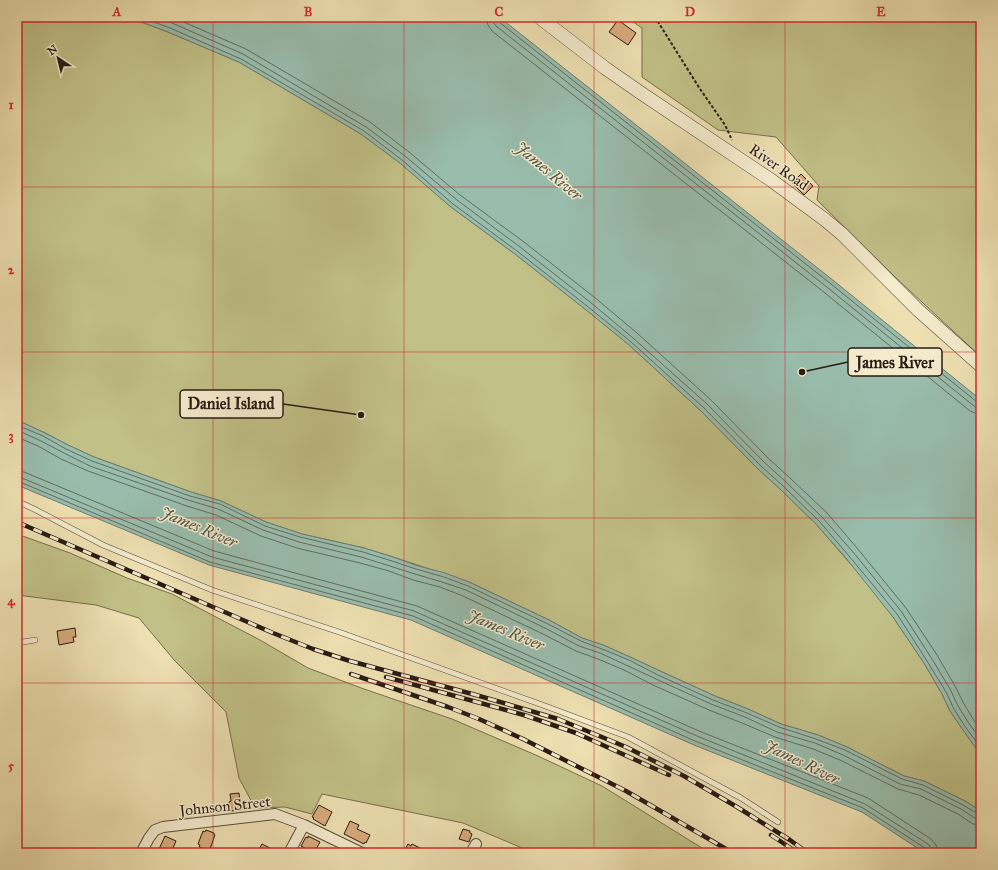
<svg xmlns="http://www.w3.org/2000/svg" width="998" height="870" font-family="'IM FELL Great Primer',serif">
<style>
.green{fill:#c1c087;stroke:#756e4e}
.water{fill:#99bdad;stroke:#6c7c70}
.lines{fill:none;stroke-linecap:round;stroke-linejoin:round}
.shore{stroke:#616c60;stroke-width:1}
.building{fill:#d8ab7d;stroke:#291b14}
.service-casing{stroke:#5a4c3c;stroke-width:6}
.minor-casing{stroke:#5a4c3c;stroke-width:12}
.tertiary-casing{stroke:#5a4c3c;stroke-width:14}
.path{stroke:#291b14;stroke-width:2;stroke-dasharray:3 2;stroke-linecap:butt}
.service{stroke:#f4ebcd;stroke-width:5}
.minor{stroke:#f4ebcd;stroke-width:10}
.tertiary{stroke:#f4ebcd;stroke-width:13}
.rail-casing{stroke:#291b14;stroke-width:4.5}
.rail{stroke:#f4ebcd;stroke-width:3;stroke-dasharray:9;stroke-linecap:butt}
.grid{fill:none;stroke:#d62828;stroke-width:1;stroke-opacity:0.55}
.labels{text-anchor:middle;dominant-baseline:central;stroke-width:3;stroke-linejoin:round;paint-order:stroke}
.street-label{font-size:15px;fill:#291b14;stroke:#f4ebcd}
.water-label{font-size:16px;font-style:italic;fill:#50544a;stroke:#f4ebcd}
.leader{fill:none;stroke:#291b14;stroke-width:1.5}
.callout-dot{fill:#291b14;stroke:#f4ebcd;stroke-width:1.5}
.callout{fill:#f4ebcd;stroke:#291b14;stroke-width:1.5}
.callout-label{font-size:16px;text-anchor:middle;font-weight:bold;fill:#291b14}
.neatline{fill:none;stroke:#d62828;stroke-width:1.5}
.grid-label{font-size:13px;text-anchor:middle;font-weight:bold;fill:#d62828}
</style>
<rect width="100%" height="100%" fill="#eee0b2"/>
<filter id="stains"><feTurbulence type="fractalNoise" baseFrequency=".005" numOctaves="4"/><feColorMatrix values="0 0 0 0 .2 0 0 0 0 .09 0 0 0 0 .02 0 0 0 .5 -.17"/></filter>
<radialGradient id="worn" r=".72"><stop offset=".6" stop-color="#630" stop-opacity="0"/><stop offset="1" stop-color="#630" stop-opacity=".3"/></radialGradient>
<path class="green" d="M17 17H128L168 32 239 62 361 134 400 163 451 207 515 254 585 309 628 344 701 411 758 469 780 489 816 524 873 590 893 617 924 663 942 694 950 711 961 727 980 754 981 811 965 801 924 781 904 776 847 747 818 735 781 724 748 709 715 696 660 671 630 657 603 645 582 638 549 620 469 582 393 557 364 548 302 534 266 522 221 501 191 492 94 457 68 445 45 433 17 420Z
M626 17H981V357L895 277 817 200 819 186 776 137 718 130 642 77V28Z
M17 534 70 553 127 578 172 594 260 640 308 668 364 689 452 719 538 756 602 786 710 853H534L463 823 322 794 312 814 285 807 255 808 239 778 226 712 175 661 139 618 96 605 17 595Z"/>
<path class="water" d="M128 17H499L829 277 981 400V760L980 754 961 727 950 711 942 694 924 663 893 617 846 558 816 524 780 489 758 469 701 411 628 344 585 309 515 254 451 207 400 163 361 134 239 62 168 32Z
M17 420 45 433 68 445 94 457 191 492 221 501 266 522 302 534 364 548 393 557 418 566 445 573 469 582 549 620 582 638 603 645 630 657 660 671 715 696 748 709 781 724 818 735 847 747 904 776 924 781 965 801 981 811V853H925L862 812 694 745 411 620 209 565 17 485Z"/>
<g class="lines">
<path class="shore" d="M140 17 170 28 241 59 364 131 402 160 453 204 517 251 587 306 630 341 704 408 761 466 783 486 819 521 849 556 897 614 927 661 946 692 954 709 964 725 981 748
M155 17 172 23 243 54 366 127 405 156 457 200 520 247 590 302 633 338 707 404 764 462 786 482 822 517 853 552 901 611 932 659 950 689 958 706 968 722 981 740
M172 17 246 49 370 122 409 152 460 195 524 242 594 297 637 333 711 400 768 458 790 478 827 513 857 548 906 608 937 655 955 686 964 704 973 719 981 730
M486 17 488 25 492 31 820 289 970 411 975 413 981 414
M492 17 493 22 496 26 823 284 974 406 977 408H981
M497 17V20L499 22 826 280 977 402 981 403
M17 425 43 436 66 449 92 461 190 496 220 504 265 526 300 537 363 552 392 561 416 569 444 577 468 586 548 624 581 641 602 649 629 660 658 675 713 700 747 713 779 727 816 739 845 750 902 779 923 785 963 805 978 814H981
M17 430 41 441 64 453 90 466 188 500 218 509 263 530 299 542 361 557 390 566 415 574 442 582 466 590 545 628 579 646 600 653 626 665 656 679 711 704 745 717 777 732 815 743 843 755 900 784 921 789 961 809 976 819H981
M17 437 38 446 61 459 88 471 187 506 216 515 261 536 297 548 360 563 389 571 413 580 440 587 463 596 543 634 576 651 598 659 624 670 653 685 709 710 742 723 775 737 813 749 840 760 898 789 919 795 958 814 973 824 981 825
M17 471 24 472 214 551 417 606 699 731 868 798 931 839 936 845 938 853
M17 477 22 478 212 557 414 611 697 736 865 804 928 844 931 848 932 853
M17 482H20L210 562 413 616 695 741 863 808 925 848 927 850V853"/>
</g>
<path class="building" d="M618 20 636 33 628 45 609 32Z
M801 174 813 186 804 195 792 183Z
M75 628 76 637H73L74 642 59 645 57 631Z
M239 793 241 810 230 811 229 802 231 801 230 794Z
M319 805 332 812 325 826 313 819 314 818 312 817Z
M350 821 359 825 357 829 370 835 366 843 365 842 364 844 344 834Z
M463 829 470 831V833L472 834 469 842 459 839Z
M206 830 214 833V835H215L210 849 208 848V850L199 847 200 845 198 844 203 831 205 832Z
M165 836 176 841 171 853H167L159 849Z
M308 836 320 842 314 853 301 846 306 837 308 838Z
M262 844 280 853H257Z
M408 844 411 846 412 844 430 853H403Z"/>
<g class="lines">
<defs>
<path id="service" d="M17 501 36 510 103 545 212 590 339 632 548 707 628 737 741 798 778 822
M17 643 35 640"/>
<path id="minor" d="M141 853 149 838 155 830 163 827 275 814 304 825 362 853
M289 853 304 825
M471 853 476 844"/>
<path id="tertiary" d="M539 17 605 68 641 93 771 180 824 219 842 234 918 310 981 366"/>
</defs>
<use href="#service" class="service-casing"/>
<use href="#minor" class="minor-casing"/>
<use href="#tertiary" class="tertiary-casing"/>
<path class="path" d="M655 17 700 89 725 125 732 140"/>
<use href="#service" class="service"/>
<use href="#minor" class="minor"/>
<use href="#tertiary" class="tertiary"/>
<defs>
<path id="rail" d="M17 522 273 633 313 649 350 661 476 695 558 719 626 747 684 776 737 807 790 840 808 853
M351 674 448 707 479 719 523 739 626 791 733 853
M386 677 524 715 576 733 669 775
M771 835 798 853"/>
</defs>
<use href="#rail" class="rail-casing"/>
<use href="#rail" class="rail"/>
</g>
<path class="grid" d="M213 17V853M404 17V853M594 17V853M785 17V853M17 187H981M17 352H981M17 518H981M17 683H981"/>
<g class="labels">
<g class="street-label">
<text transform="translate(779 167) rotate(35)">River Road</text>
<text transform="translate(225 806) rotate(-6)">Johnson Street</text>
</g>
<g class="water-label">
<text transform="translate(549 171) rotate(40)">James River</text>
<text transform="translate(199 527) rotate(23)">James River</text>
<text transform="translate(506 630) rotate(23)">James River</text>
<text transform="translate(802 762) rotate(26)">James River</text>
</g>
</g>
<path class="leader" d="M802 372L848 362M361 415L283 404"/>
<g class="callout-dot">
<circle cx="802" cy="372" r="4"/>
<circle cx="361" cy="415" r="4"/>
</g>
<g class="callout">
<rect x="848" y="348" width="94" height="28" rx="4"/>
<rect x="180" y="390" width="103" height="28" rx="4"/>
</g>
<g class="callout-label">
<text x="895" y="368">James River</text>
<text x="231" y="409">Daniel Island</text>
</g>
<rect width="998" height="870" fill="none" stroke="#eee0b2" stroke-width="44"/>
<g transform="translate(58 58) rotate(325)" stroke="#f4ebcd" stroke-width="3" paint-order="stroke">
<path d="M0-3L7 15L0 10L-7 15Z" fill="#291b14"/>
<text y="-6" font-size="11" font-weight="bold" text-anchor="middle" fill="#291b14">N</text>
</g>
<rect x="22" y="22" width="954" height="826" class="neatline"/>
<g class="grid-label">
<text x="117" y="16">A</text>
<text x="308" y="16">B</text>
<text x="499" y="16">C</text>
<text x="690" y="16">D</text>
<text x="881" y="16">E</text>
<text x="11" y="109">1</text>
<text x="11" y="274">2</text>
<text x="11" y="440">3</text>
<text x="11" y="605">4</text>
<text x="11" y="770">5</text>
</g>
<rect width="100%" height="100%" filter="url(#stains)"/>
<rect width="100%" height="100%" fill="url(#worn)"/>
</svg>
